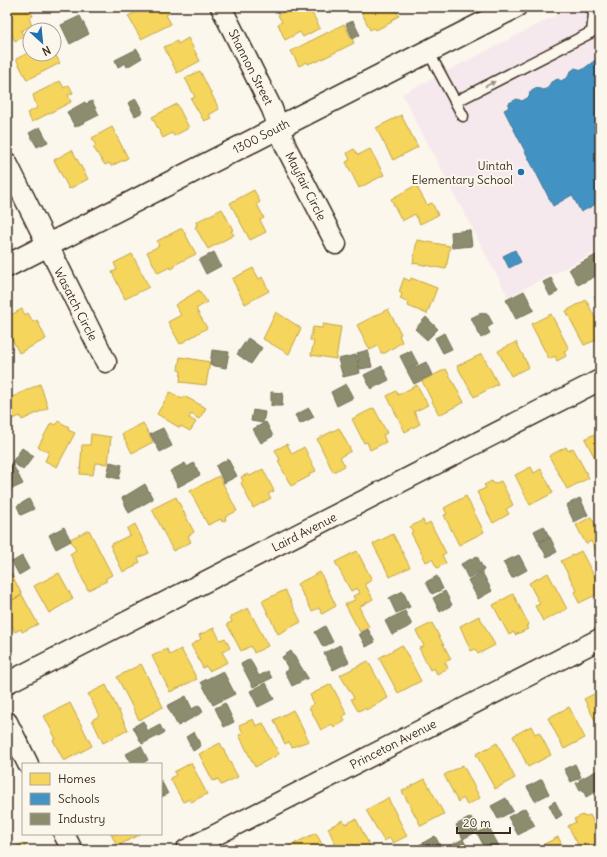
<svg xmlns="http://www.w3.org/2000/svg" width="607" height="857" font-family="Delius,sans-serif">
<style>
.built{fill:#f6e9ee}
.homes{fill:#f6d55c;stroke:#bea249}
.schools{fill:#4393c3;stroke:#417492}
.industry{fill:#8c8c6e;stroke:#746f56}
.lines{fill:none;stroke-linecap:round;stroke-linejoin:round}
.lane-casing{stroke:#3b2a1e;stroke-width:13}
.street-casing{stroke:#3b2a1e;stroke-width:23}
.secondary-casing{stroke:#3b2a1e;stroke-width:25}
.lane{stroke:#fbf7ec;stroke-width:10}
.street{stroke:#fbf7ec;stroke-width:20}
.secondary{stroke:#fbf7ec;stroke-width:22}
.oneway{fill:#9b9085}
.poi-dot{fill:#1f6fb2;stroke:#fbf7ec;stroke-width:1.5}
.labels{text-anchor:middle;dominant-baseline:central;stroke-width:4;stroke-linejoin:round;paint-order:stroke}
.street-label{font-size:12px;fill:#3b2a1e;stroke:#fbf7ec}
.poi-label{font-size:12px;fill:#3b2a1e;stroke:#fbf7ec;text-anchor:end}
</style>
<rect width="100%" height="100%" fill="#fbf7ec"/>
<filter id="ink" filterUnits="userSpaceOnUse"><feTurbulence type="fractalNoise" baseFrequency=".025" numOctaves="2"/><feDisplacementMap in="SourceGraphic" scale="8" xChannelSelector="R" yChannelSelector="G"/><feConvolveMatrix kernelMatrix="1 2 1 2 8 2 1 2 1" color-interpolation-filters="sRGB"/></filter>
<g filter="url(#ink)">
<path class="built" d="M572 7H600V250L508 297 402 94Z"/>
<path class="homes" d="M7 7H23L25 10 29 8 33 16 29 18 32 25 21 31 24 37 15 41 12 35 7 38Z
M146 7H167L170 13 166 15 171 24 141 39 128 16Z
M290 7H309L320 28 303 37 300 32 285 40 278 24 282 22 278 15Z
M359 7H395L399 16 391 20 392 22 376 30 374 28 370 30Z
M344 24 354 43 316 62 315 61 308 64 307 62 299 66 291 51Z
M188 38 200 61 177 73 164 47 177 41 178 44Z
M30 49V54H54V52L60 63 27 80 16 59 28 53 27 51Z
M200 71 219 109 209 115 211 118 204 121 191 99 195 97 185 78Z
M60 81 64 88 69 85 73 93 68 95 71 102 32 122 27 113 37 108 33 95Z
M177 104 189 128 174 136 172 133 163 138 152 117Z
M401 115 418 147 393 160 376 128Z
M112 127 128 158 111 166 109 163 105 165 93 147 96 146 92 138Z
M354 149 358 155 370 149 384 175 359 188 346 162 350 160 347 153Z
M72 150 88 179 69 189 54 160Z
M416 185 427 205 432 203 438 215 420 224 415 214 402 221 391 199Z
M254 190 260 202 257 204 264 218 260 220 266 232 250 240 230 203Z
M222 209 233 230 231 231 234 235 208 249 195 227 197 226 196 222Z
M182 228 196 254 174 265 175 267 171 269 170 267 158 273 147 252 159 246 157 241Z
M417 240 450 246 446 269 413 263Z
M132 254 149 287 125 299 112 272 117 270 114 263Z
M253 268 259 279 262 277 269 291 245 304 232 279Z
M404 278 410 281 411 278 437 288 427 314 408 306 409 303 400 299 402 294 399 292Z
M199 290 207 302 196 309 207 328 180 344 168 322 181 315 175 305Z
M600 293V307L594 296Z
M586 300 600 327V332L597 334 599 339 584 345 566 311Z
M22 309 25 315 28 313 33 322 37 320 46 339 19 353 7 329V317Z
M388 309 401 334 399 335 402 342 385 353H381L378 346 370 350 357 325Z
M276 312 301 328 289 354 263 339Z
M551 314 569 349 564 351 566 356 557 361 555 356 549 359 531 324Z
M323 324 341 327 336 359 311 355 314 341 310 340 313 327 322 328Z
M516 342 529 367 511 376 498 351Z
M482 354 498 384 474 397 457 366Z
M180 357 210 362 206 385 180 382 181 371 178 370Z
M446 369 464 402 439 415 422 381Z
M40 384 48 408 22 420 20 416 13 419 7 406 13 402 10 398Z
M417 385 428 405 414 412 420 424 405 432 387 396 396 391 398 395Z
M170 392 182 399 184 396 206 408 199 419 191 414 189 418 196 422 190 431 181 426 180 428 157 414Z
M374 408 387 433 383 435 386 442 370 450 367 442 364 443 352 419Z
M58 421 69 427 68 430 75 433 57 467 45 461 49 452 38 447 51 423 56 425Z
M143 423 153 442 132 453 122 434Z
M339 428 351 451 340 457 345 466 333 472 317 439Z
M600 431V468L585 439Z
M91 434 111 437 108 464 95 463 93 475 80 474 82 445H90Z
M287 444 292 454 304 447 316 471 309 474 310 476 291 486 278 461 280 460 275 450Z
M566 447 568 451 573 448 589 478 567 489 549 456Z
M531 467 534 473 541 469 553 493 530 505 515 475Z
M263 469 274 491 268 494 271 498 253 508 241 483 243 481 241 477 248 474 250 476Z
M219 476 237 511 225 517 226 520 222 522 221 519 208 525 190 491Z
M492 481 494 484 501 481 513 505 506 509 509 514 493 523 477 492 486 488 484 485Z
M466 496 484 532 459 545 444 515 447 514 444 508Z
M176 497 194 532 188 536 191 542 173 551 152 509Z
M591 517 596 526 600 524V559L591 541 586 544 576 525Z
M423 520 425 525 430 522 446 553 442 555 446 563 437 568 432 559 426 562 411 533 413 532 410 527Z
M135 524 149 553 138 558 140 562 135 565 136 566 123 572 110 545 130 535 127 529Z
M89 530 112 575 105 579 107 581 88 590 70 554 76 550 70 539Z
M393 534 410 567 390 577 373 544Z
M357 551 372 580 365 584 373 599 359 607 369 627 360 632 345 604 355 600 353 596 360 593 357 588 351 591 335 562Z
M581 551 600 587V593L579 603 574 592 577 591 561 561Z
M7 565 22 595 7 603Z
M320 572 336 606 322 614 319 608 312 611 297 584Z
M59 573 73 599 49 613 34 586Z
M548 573 567 609 543 621 535 606 540 604 529 583Z
M285 590 301 622 278 634 262 601Z
M513 594 529 625 526 626 528 629 515 635 514 632 509 635 493 605Z
M22 595 38 624 22 632 21 629 15 632 7 616V603Z
M248 608 268 646 254 653 251 646 241 651 227 624 232 622 230 617Z
M479 616 495 645 478 654 475 649 471 651 460 626Z
M432 623 451 659 445 662 448 668 437 674 434 668 430 670 419 648 424 646 416 631Z
M214 628 220 640 225 638 230 648 222 652 228 662 209 671 206 666 203 668 191 645 201 639 199 635Z
M402 645 421 681 398 693 379 658Z
M167 649 170 655 181 649 197 679 170 692 152 656Z
M368 661 388 698 366 710 365 708 358 711 351 699 354 698 340 675Z
M141 664 163 707 139 720 117 677Z
M331 684 347 714 343 716 345 721 334 728 332 724 321 730 309 707 314 704 310 695Z
M106 685 128 730 103 743 92 720 99 716 88 694Z
M600 691V730L584 699Z
M70 703 92 746 64 761 53 740 56 739 44 716Z
M569 707 585 738 564 749 548 718Z
M293 710 309 741 292 747 289 742 285 744 274 720Z
M253 719 256 726 263 723 279 754 255 767 239 735 243 733 239 725Z
M531 726 535 734 539 732 551 755 528 767 513 736Z
M220 743 238 777 221 785 218 779 213 781 199 754Z
M497 743 515 778 495 789 476 754Z
M191 763 207 794 191 802 190 799 183 802 170 778 176 775 174 772Z
M463 765 480 798 467 805 463 798 458 802 444 775Z
M425 779 444 814 421 826 402 791Z
M388 798 407 836 393 843 390 838 384 841 366 810Z
M583 815 584 817 590 815 600 834V850H581L568 826 576 822 574 819Z
M356 819 372 850H338L328 828 343 820 345 824Z
M316 833 325 850H289L287 847Z
M111 834H139V835L117 846Z
M558 837 565 850H533Z
M23 843 27 850H9Z"/>
<path class="schools" d="M598 58 600 59V202L581 212 572 195 553 206 504 110 508 108 509 103 517 99 522 101 529 97 530 92 537 88 543 90 548 88 551 82 558 79 561 81 568 77 570 72 575 68 582 70Z
M515 250 521 262 509 268 503 256Z"/>
<path class="industry" d="M80 16 89 34 70 44 61 25Z
M353 21 360 35 353 39 346 24Z
M137 49 142 58 127 67 125 63 118 67 115 60Z
M136 99 143 112 135 116 128 103Z
M92 101 99 115 75 127 67 112 85 102 86 104Z
M40 127 48 142 37 147 29 133Z
M470 230 472 246 452 248 451 232Z
M214 252 221 266 206 274 199 260Z
M596 255 600 262V274L578 285 569 269Z
M551 278 558 292 550 296 543 282Z
M524 291 534 310 516 319 506 300Z
M483 312 484 314 487 313 493 324 487 328 490 333 481 338 471 318Z
M426 317 438 329 427 340 415 329Z
M444 333 452 349 443 353 435 338Z
M248 338 262 348 251 364 237 354Z
M212 350 229 352 226 368 210 365Z
M368 350 372 367 360 369 357 353Z
M411 351 418 364 407 370 400 356Z
M356 355 360 373 343 377 338 359Z
M426 362 432 375 414 384 407 371Z
M382 366 389 380 371 389 364 375Z
M346 384 353 398 337 406 331 392Z
M271 392 283 393 282 406H271Z
M309 408 314 417 300 424 295 415Z
M253 410 265 412 263 423 251 421Z
M266 422 273 436 261 443 253 429Z
M163 428 172 446 160 452 150 434Z
M22 448 34 456 23 470 12 462Z
M228 459 237 476 224 483 216 466Z
M110 462 122 465 119 479 107 476Z
M12 463 23 484 12 489 8 482 7 483V466Z
M185 463 187 467 194 463 200 475 178 487 170 471Z
M145 484 153 499 129 513 122 498Z
M580 498 588 515 574 522 566 505Z
M29 499 34 509 21 515 17 506Z
M544 526 549 537 539 542 534 531Z
M64 527 71 541 56 549 49 535Z
M550 537 557 552 547 557 539 543Z
M519 555 527 570 512 578 503 562Z
M22 556 29 569 19 575 12 562Z
M477 556 484 570 468 578 461 564Z
M482 572 492 591 478 599 468 580Z
M437 576 443 589 432 594 426 582Z
M403 591 410 607 396 613 389 598Z
M445 591 452 605 440 612 433 598Z
M405 611 412 625 392 635 385 621Z
M325 626 333 642 323 647 315 632Z
M368 629 375 642 366 647 359 634Z
M340 645 349 662 333 670 324 653Z
M291 651 308 678 292 686 285 672 289 670 282 657Z
M250 659 259 676 268 671 272 678 253 687 241 664Z
M223 671 235 694 213 705 201 682Z
M266 683 274 699 258 707 250 691Z
M186 696 192 709 199 705 203 712 178 726 167 706Z
M225 703 234 722 224 727 215 708Z
M143 721 148 731 160 725 164 733 142 744 133 727Z
M194 732 201 746 193 751 186 737Z
M141 746 148 760 141 764H131L126 754Z
M575 764 581 777 571 782 564 769Z
M596 771 600 779V789L586 797 583 790 580 791 576 783 580 781 579 780Z
M542 779 549 794 535 801 527 787Z
M161 780 168 794 161 797Z
M506 798 513 811 498 819 491 806Z
M555 801 562 815 556 819 549 805Z
M525 808 535 826 518 835 508 817Z
M471 817 478 831 463 839 456 825Z
M489 827 500 848 496 850H486L477 833Z
M435 836 442 849 422 850 419 845Z
M463 839 468 850H442Z"/>
<g class="lines">
<defs>
<path id="lane" d="M428 51 463 116
M455 102 592 32 594 14 591 7"/>
<path id="street" d="M221 7 272 109 286 147 336 244
M7 163 106 362
M7 683 600 380
M7 722 28 764
M64 834 72 850
M186 850 600 639"/>
<path id="secondary" d="M7 266 515 7"/>
</defs>
<use href="#lane" class="lane-casing"/>
<use href="#street" class="street-casing"/>
<use href="#secondary" class="secondary-casing"/>
<use href="#lane" class="lane"/>
<use href="#street" class="street"/>
<use href="#secondary" class="secondary"/>
</g>
<defs><path id="oneway-solid" d="M-6-.8H1V-3.2L6.5 0L1 3.2V.8H-6Z"/></defs>
<use class="oneway" href="#oneway-solid" transform="translate(490 84) rotate(-27)"/>
</g>
<circle class="poi-dot" cx="521" cy="172" r="4"/>
<g class="labels">
<g class="street-label">
<text transform="translate(251 67) rotate(63)">Shannon Street</text>
<text transform="translate(261 136) rotate(-27)">1300 South</text>
<text transform="translate(306 186) rotate(63)">Mayfair Circle</text>
<text transform="translate(76 304) rotate(63)">Wasatch Circle</text>
<text transform="translate(304 532) rotate(-27)">Laird Avenue</text>
<text transform="translate(393 744) rotate(-27)">Princeton Avenue</text>
</g>
<g class="poi-label">
<text x="513" y="165">Uintah<tspan x="513" dy="14">Elementary School</tspan></text>
</g>
</g>
<rect width="607" height="857" fill="none" stroke="#fbf7ec" stroke-width="24"/>
<rect x="12" y="12" width="583" height="833" fill="none" stroke="#3b2a1e" stroke-width="1.5" filter="url(#ink)"/>
<rect x="22" y="763" width="140" height="72" fill="#fbf7ec" stroke="#aea59a"/>
<rect x="30" y="773" width="20" height="12" fill="#f6d55c" stroke="#aea59a"/>
<text x="58" y="783" font-size="12" fill="#3b2a1e">Homes</text>
<rect x="30" y="793" width="20" height="12" fill="#4393c3" stroke="#aea59a"/>
<text x="58" y="803" font-size="12" fill="#3b2a1e">Schools</text>
<rect x="30" y="813" width="20" height="12" fill="#8c8c6e" stroke="#aea59a"/>
<text x="58" y="823" font-size="12" fill="#3b2a1e">Industry</text>
<g transform="translate(42 42) rotate(153)"><circle r="19" fill="#fbf7ec" stroke="#aea59a"/>
<path d="M0-3L7 15L0 10L-7 15Z" fill="#1f6fb2"/>
<text y="-6" font-size="11" font-weight="bold" text-anchor="middle" fill="#3b2a1e">N</text>
</g>
<path d="M457 827v6h53v-6" fill="none" stroke="#3b2a1e" stroke-width="2"/>
<text x="463" y="827" font-size="12" fill="#3b2a1e" stroke="#fbf7ec" stroke-width="3" paint-order="stroke">20 m</text>
</svg>
